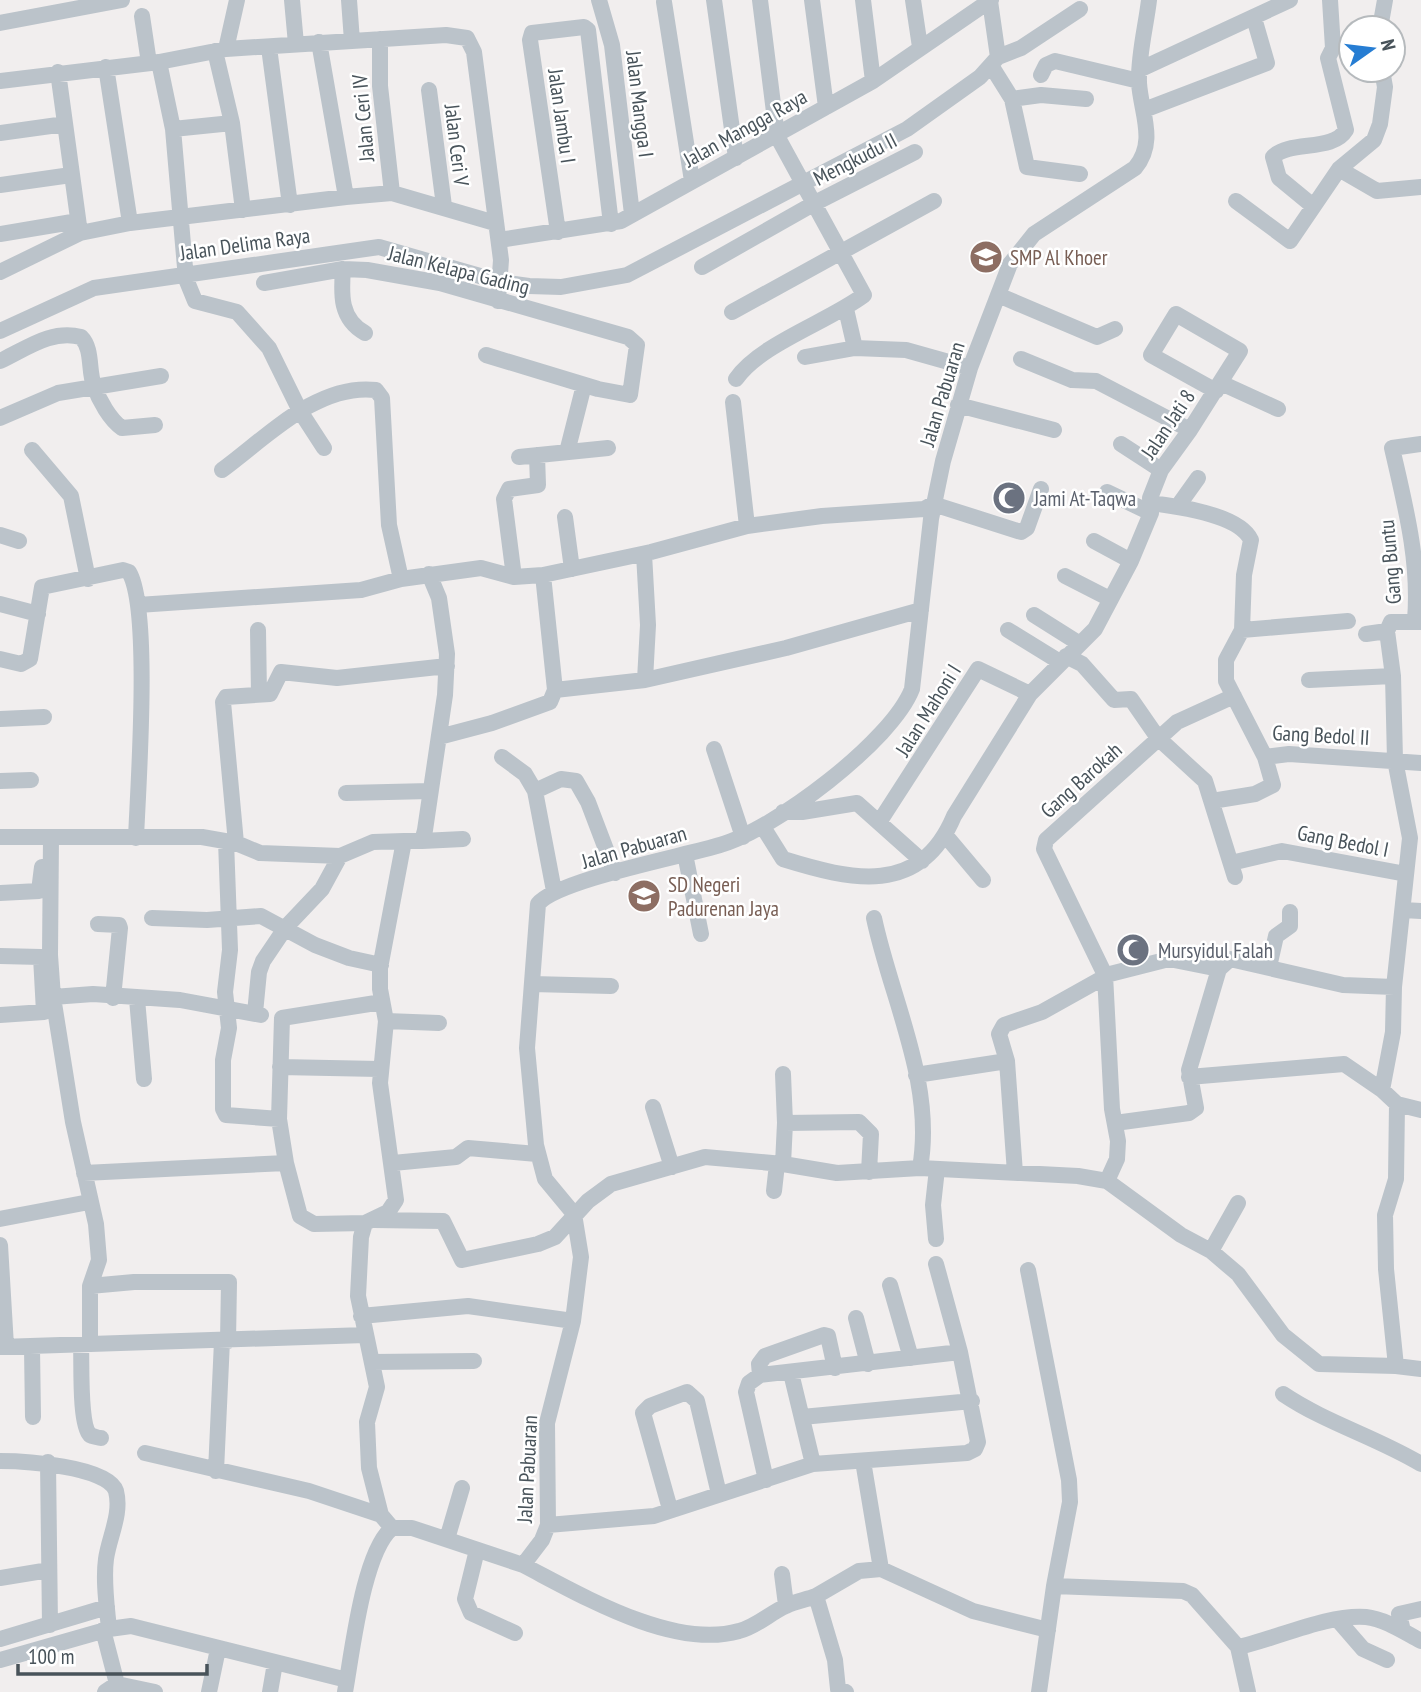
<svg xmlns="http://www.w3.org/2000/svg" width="1421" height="1692" font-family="'PT Sans Narrow',sans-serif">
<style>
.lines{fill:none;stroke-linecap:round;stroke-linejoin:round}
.minor{stroke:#bbc3ca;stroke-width:16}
.labels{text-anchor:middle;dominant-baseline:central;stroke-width:5;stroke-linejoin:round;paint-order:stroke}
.street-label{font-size:21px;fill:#48535a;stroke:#fff}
.education-label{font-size:21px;fill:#785e54;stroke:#fff;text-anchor:start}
.worship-label{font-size:21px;fill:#5b616d;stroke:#fff;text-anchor:start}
</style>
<rect width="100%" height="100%" fill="#f1eeee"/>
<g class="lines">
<path class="minor" d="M292 0 296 44
M349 0 352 41
M599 0 612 45 632 214
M714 0 736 158
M812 0 826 107
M863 0 873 81
M913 0 920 47
M664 2 692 181
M142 16 149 63
M0 23 122 0
M1380 28 1385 0
M380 39V86L392 193
M319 42 346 197
M226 49 237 0
M215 51 232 123 243 210
M270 55 290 205
M998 57 1021 48 1080 9
M159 62 173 129 186 279 195 301 237 312 269 348 300 411 324 448
M106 67 130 223
M992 67 1012 99 1041 95 1086 99
M1141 69 1290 0
M58 72 80 233
M1041 75 1046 65 1055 61 1139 81
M0 81 159 62 226 49 446 35 467 38 474 52 501 260 498 301
M429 90 444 206
M1012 99 1027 167 1080 174
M1144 110 1267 63 1254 18
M173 129 232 123
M0 133 65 124
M1339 169 1377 191 1421 187
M0 185 71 175
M1236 201 1290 241 1339 169 1374 140 1380 124 1385 87 1382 70
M1313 206 1279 178 1273 157C1290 140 1333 152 1346 130L1328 58 1333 48 1330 0
M558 232 530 40 532 33 584 27 588 30 611 224
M0 234 78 221
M499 240 621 221 873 81 991 0
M702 267 815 203 915 152
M343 269C341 295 340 319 365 333
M0 272 80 233 130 223 346 197 392 193 495 223
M264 283 343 269 367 270 440 283 628 337 637 345 630 395 598 389 486 355
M998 295 1097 337 1115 329
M732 312 934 201
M0 331 94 288 379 247 501 282 529 286 561 287 627 275 907 129 980 77 998 57 990 1
M855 348 906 350 970 368
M805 357 855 348 846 309
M1021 359 1072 380 1096 381 1190 430
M0 361C26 349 51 329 81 337 93 349 88 370 94 386 99 400 110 420 122 428L155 425
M736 379C760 344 828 322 864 295L777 136 760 0
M1221 383 1278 409
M733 402 747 526
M958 405 1054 430
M0 418 58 393 161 376
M1121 444 1161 470
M32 450 71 496 88 579
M567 452 584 385
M519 457 608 448
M222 470C266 438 317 383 376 390L382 398 389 525 401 579
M1107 492 1151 513
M1150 503C1175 506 1239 514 1251 540L1244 575 1242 630 1226 660V681L1265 757 1273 785 1255 794 1212 801
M1178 506 1198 478
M565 517 572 569
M0 535 19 541
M1094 541 1131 561
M644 554 648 625 645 680
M1065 576 1110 599
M514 577 504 499 509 489 538 485 537 455
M0 604 38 614
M138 605 361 590 401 579 481 568 514 577 543 575 651 552 747 526 822 516 924 509 933 504 1021 532 1027 528 1041 489
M1034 615 1080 644
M1415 620C1420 561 1405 505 1392 448L1421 444
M1421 622H1391L1387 631 1393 676 1395 760 1410 838 1394 987 1393 1032 1382 1090 1397 1104 1396 1179 1385 1215 1386 1269 1396 1366 1421 1369
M258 630 259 695
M1008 630 1060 662
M1242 630 1348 621
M1366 634 1387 631
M1066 656 1082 664 1114 700 1131 699 1158 738 1205 781 1235 877
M0 659 21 664 30 659 42 587 123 570 129 572C151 609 138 787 136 838
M1309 680 1393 676
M555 690 645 680 786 648 921 610
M0 719 44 717
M439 737 492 723 550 702 555 690 543 575
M714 749 743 837
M502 757 525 774 535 791 554 891
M1265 757 1289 754 1421 763
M0 781 31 780
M535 791 561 779 576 781 588 802 615 873
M346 793 430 791
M783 812H802L857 803 922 861
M880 821 978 669 1030 694
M763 827 783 859C851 880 920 897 954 816L1030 694 1095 629 1131 561 1151 513 1150 498 1161 470 1190 430 1240 351 1176 314 1151 355 1216 391
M946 836 983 880
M0 837H202L236 843 260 853 340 856 373 842 404 841
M51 837 50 955 53 997 73 1122 96 1224 99 1260 90 1286V1342
M226 841 230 950 225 992 229 1028 223 1060V1109L226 1115 279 1119
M422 841 463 839
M236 843 223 702 226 697 270 694 281 672 337 678 447 666
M685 854 701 934
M1231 863 1282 851 1406 874
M0 893 39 891 42 867
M1403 910 1421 911
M152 918 207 920 261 916 315 945 349 958 381 965
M874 918C891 999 935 1083 920 1168
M98 924 119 925 120 928 113 998
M0 956 41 957 44 1012 0 1015
M1269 967 1276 936 1290 926V912
M532 984 611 986
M53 997 93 994 180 1000 261 1015
M137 999 144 1079
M255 1013 259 972 263 961 286 927 322 889 340 856
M386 1021 439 1023
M280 1067 379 1069
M783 1074 785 1123
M916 1075 1007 1061
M1189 1077 1344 1064 1382 1090
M1397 1104 1421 1110
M653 1107 672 1167
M1115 1123 1189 1113 1196 1108 1189 1070 1219 969 1230 959 1343 985 1394 987
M393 1163 456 1157 468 1148 537 1154
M783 1164 785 1123 859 1122 871 1134 869 1172
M84 1173 286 1163
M1015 1173 1007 1061 999 1034 1004 1025 1042 1012 1110 974 1169 959 1219 969
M1107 1181 1117 1159 1118 1141 1112 1109 1105 975 1044 849 1046 840 1177 722 1234 696
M774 1191 777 1164
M0 1219 89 1202
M374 1220 443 1221 462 1260 538 1244 555 1237 588 1201 611 1184 705 1157 783 1164 837 1173 920 1168 1078 1176 1107 1181 1181 1235 1211 1251 1238 1274 1283 1335 1319 1364 1396 1366
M365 1223 314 1224 300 1216 286 1163 279 1119 282 1018 382 1002
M936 1239 933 1205 937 1169
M0 1245 6 1346
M1211 1251 1238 1203
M936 1264 960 1352
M1028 1270 1069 1480 1070 1502 1054 1586 1039 1692
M890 1285 911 1358
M90 1286 134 1282H229L228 1341
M361 1316 468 1306 573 1321
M856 1318 868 1364
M81 1345C82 1361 79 1424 90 1435 92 1436 99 1438 101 1438
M0 1347 365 1335
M32 1348 33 1417
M372 1362 474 1361
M760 1375 759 1364 765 1356 824 1335 828 1336 835 1368
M1283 1394C1326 1423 1376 1437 1421 1464
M802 1417 972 1401
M145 1453 309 1491 381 1515
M0 1461C22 1461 108 1466 116 1491 122 1514 109 1537 106 1559 103 1581 107 1607 109 1629L0 1660
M863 1461 881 1569
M48 1462 50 1625
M216 1471 222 1341
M766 1480 746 1392 749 1383 760 1375 960 1352 978 1442 975 1449 967 1453 813 1464 791 1373
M670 1509 643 1413 650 1406 687 1392 697 1401 719 1494
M548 1525 654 1516 813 1464
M392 1528 381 1515 369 1468 367 1422 377 1387 358 1296 361 1237 365 1223 388 1212 396 1200 380 1083 386 1021 380 989V968L404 841H422L425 830 445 695 447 654 439 598 429 574
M447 1539 462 1488
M477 1550 465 1599 471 1613 515 1633
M523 1565C581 1595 673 1650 739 1631 756 1627 770 1613 786 1606 795 1601 806 1600 816 1596L835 1660 838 1689 846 1692
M782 1574 786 1605
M0 1578 49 1570
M1054 1586 1183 1591 1192 1595 1238 1647 1248 1692
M816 1596 859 1571 881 1569 973 1611 1048 1630
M1337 1619 1363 1649 1387 1660
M109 1629 131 1626 347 1680
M103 1630 117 1684
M1403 1631 1399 1614 1421 1609
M0 1639 107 1607
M1238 1647C1276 1639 1327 1614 1366 1617 1385 1619 1404 1632 1421 1641
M105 1692 117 1684 155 1692
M209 1692 218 1649
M270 1692 275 1663
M345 1692C352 1654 363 1552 392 1528H412L523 1565 542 1540 548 1525 547 1423 573 1321 581 1257 574 1214 545 1179 536 1145 527 1048 538 904C557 880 685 856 720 845 774 830 892 741 912 689L931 519 943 461 970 368 1010 264 1034 234 1135 168C1157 142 1141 113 1139 83 1138 56 1146 26 1149 0"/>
</g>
<defs>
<symbol id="school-disc" viewBox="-11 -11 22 22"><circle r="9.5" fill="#8d6e63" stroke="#fff"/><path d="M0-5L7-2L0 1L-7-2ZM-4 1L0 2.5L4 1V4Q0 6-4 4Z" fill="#fff"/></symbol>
<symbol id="mosque-disc" viewBox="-11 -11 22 22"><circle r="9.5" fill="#6b7280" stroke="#fff"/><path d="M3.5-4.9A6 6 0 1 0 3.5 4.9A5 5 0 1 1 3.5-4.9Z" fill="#fff"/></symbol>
</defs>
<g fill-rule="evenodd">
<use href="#school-disc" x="967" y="238" width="38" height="38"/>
<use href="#mosque-disc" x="990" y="479" width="38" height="38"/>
<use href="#school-disc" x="625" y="877" width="38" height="38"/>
<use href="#mosque-disc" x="1114" y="931" width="38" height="38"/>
</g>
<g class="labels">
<g class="street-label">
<text transform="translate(640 104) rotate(83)">Jalan Mangga I</text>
<text transform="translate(562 116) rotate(82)">Jalan Jambu I</text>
<text transform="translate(363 118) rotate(-95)">Jalan Ceri IV</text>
<text transform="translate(745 128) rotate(-29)">Jalan Mangga Raya</text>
<text transform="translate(457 145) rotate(83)">Jalan Ceri V</text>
<text transform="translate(855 159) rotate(-27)">Mengkudu II</text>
<text transform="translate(245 244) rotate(-8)">Jalan Delima Raya</text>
<text transform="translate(459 270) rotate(14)">Jalan Kelapa Gading</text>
<text transform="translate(942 394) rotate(-73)">Jalan Pabuaran</text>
<text transform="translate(1168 424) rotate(-56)">Jalan Jati 8</text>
<text transform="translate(1390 562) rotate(-95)">Gang Buntu</text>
<text transform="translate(928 710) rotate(-58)">Jalan Mahoni I</text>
<text transform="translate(1321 735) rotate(3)">Gang Bedol II</text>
<text transform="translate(1081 780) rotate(-42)">Gang Barokah</text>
<text transform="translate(1343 841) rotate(11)">Gang Bedol I</text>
<text transform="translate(634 847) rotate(-16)">Jalan Pabuaran</text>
<text transform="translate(527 1469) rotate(-87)">Jalan Pabuaran</text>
</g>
<g class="education-label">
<text x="1010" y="257">SMP Al Khoer</text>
<text x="668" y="884">SD Negeri<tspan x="668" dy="24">Padurenan Jaya</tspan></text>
</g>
<g class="worship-label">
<text x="1034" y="498">Jami At-Taqwa</text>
<text x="1158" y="950">Mursyidul Falah</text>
</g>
</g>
<g transform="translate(1372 49) rotate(76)"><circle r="33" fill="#ffffff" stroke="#b6babd" stroke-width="2"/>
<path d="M0-5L12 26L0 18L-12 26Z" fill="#267dd3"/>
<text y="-10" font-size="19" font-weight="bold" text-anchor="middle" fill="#48535a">N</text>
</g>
<path d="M18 1664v10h189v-10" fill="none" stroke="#48535a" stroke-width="3.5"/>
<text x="28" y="1664" font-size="21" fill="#48535a" stroke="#ffffff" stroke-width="5" paint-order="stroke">100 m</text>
</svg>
